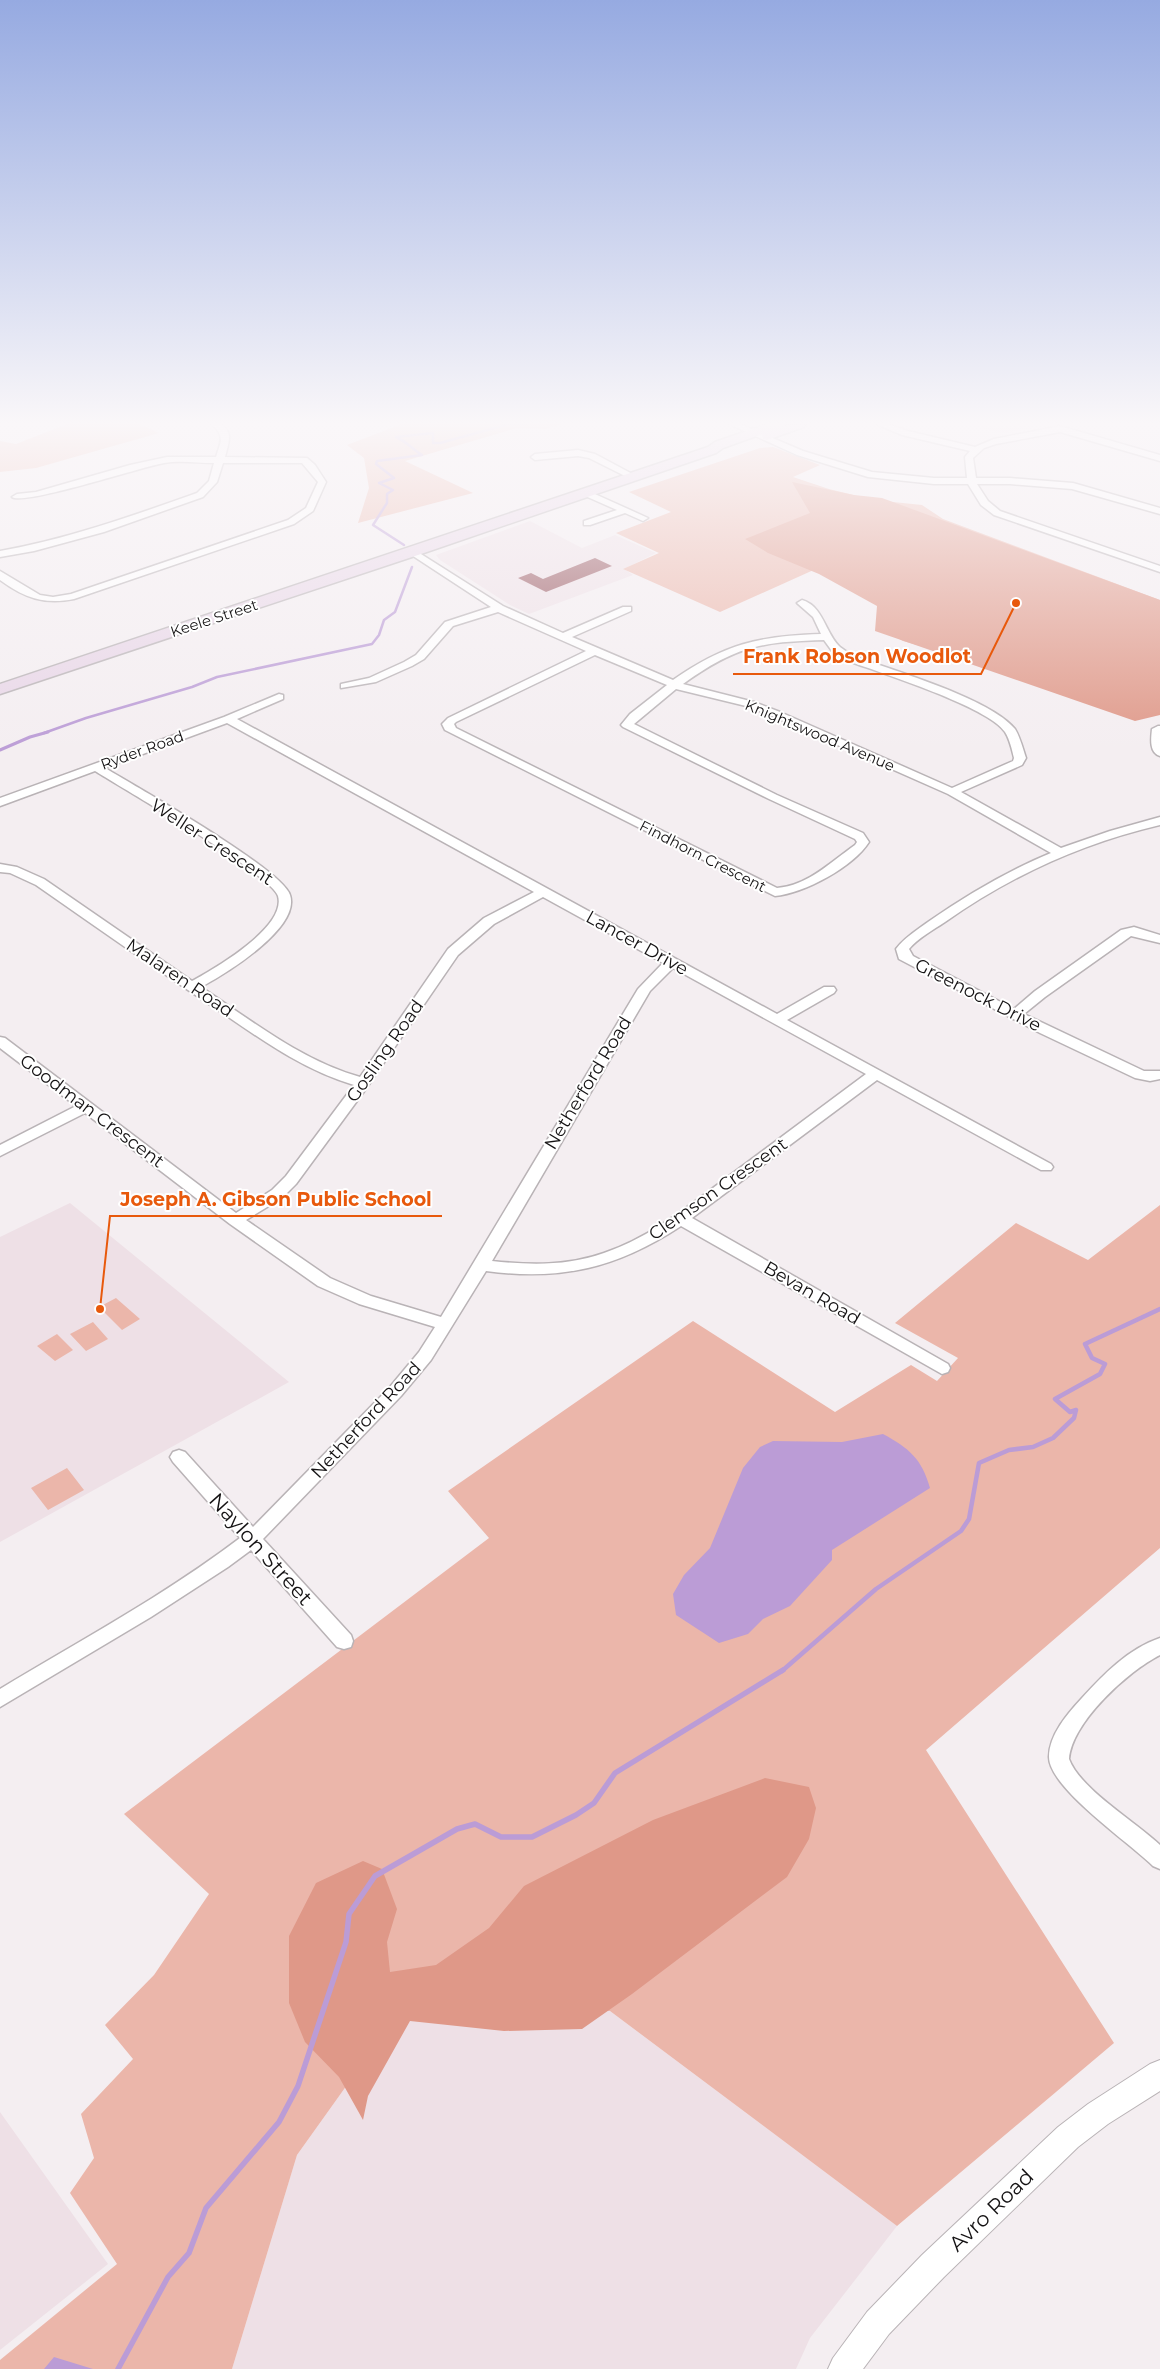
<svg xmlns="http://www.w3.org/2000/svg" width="1160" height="2369" font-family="Montserrat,sans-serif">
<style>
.built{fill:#eee0e6}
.green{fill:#ebb6aa}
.forest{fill:#df9888}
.water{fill:#bb9cd6}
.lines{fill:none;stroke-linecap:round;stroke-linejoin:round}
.stream-far3{stroke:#bb9cd6;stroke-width:2.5}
.stream-far2{stroke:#bb9cd6;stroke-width:3}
.stream-far1{stroke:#bb9cd6;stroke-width:4.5}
.stream{stroke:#bb9cd6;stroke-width:5.5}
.building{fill:#96535c}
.minor-casing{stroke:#b9b3b6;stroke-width:3}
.tertiary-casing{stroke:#b9b3b6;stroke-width:2}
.secondary-casing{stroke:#b9b3b6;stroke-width:3}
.minor{fill:#fff;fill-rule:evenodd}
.tertiary{fill:#fff;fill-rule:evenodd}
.secondary{fill:#e8d6e7;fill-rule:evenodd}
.labels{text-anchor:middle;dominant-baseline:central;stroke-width:4;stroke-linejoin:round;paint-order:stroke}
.far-street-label{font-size:15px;fill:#141213;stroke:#fff}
.street-label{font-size:18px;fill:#141213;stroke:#fff}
.near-street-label{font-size:21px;fill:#141213;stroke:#fff}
.leader{fill:none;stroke:#e8590c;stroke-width:2}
.callout-dot{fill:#e8590c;stroke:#fff;stroke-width:2}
.callout-label{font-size:19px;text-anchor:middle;font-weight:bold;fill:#e8590c;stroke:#fff;stroke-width:4;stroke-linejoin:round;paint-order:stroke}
</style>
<rect width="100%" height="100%" fill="#f4eef1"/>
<path class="built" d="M961 424H1051L1003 433Z
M530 521 582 548 615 535 656 553 624 569 633 575 529 614 510 605 440 560 436 555Z
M70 1203 289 1382 0 1542V1237Z
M407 2001 610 2011 897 2226 810 2338 796 2369H232L297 2155Z
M0 2112 108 2264 0 2350Z"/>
<path class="green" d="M67 424H140L159 433 36 468 0 472V441L16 444Z
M402 424H563L546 429 517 428 405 461 473 493 358 523 369 488 364 458 347 445Z
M773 447 820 465 793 477 829 489 874 500 922 505 943 519 1160 600V711L1145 710 903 641 878 627 879 600 818 568 720 612 623 569 659 553 616 533 671 512 629 492 760 448Z
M1160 1205V1548L926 1750 1114 2043 897 2226 610 2011 407 2001 297 2155 232 2369H0V2360L117 2264 70 2193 94 2158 81 2114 133 2059 105 2025 154 1975 209 1894 124 1814 489 1538 448 1491 693 1321 835 1412 911 1365 937 1381 958 1358 895 1323 1016 1223 1088 1260Z
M116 1298 140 1319 122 1330 99 1307Z
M93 1322 108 1339 86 1351 70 1334Z
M57 1334 73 1350 55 1361 37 1346Z
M67 1468 84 1490 48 1510 31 1488Z"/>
<path class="forest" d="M792 482 854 495 882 498 1160 600V715L1135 721 875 631 877 606 819 574 768 553 745 539 810 513Z
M765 1778 809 1787 816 1808 809 1839 787 1877 632 1994 582 2029 504 2031 410 2021 368 2096 363 2120 339 2077 305 2042 289 2003V1936L316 1883 363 1861 382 1869 397 1909 387 1942 390 1972 436 1965 489 1928 524 1886 653 1820Z"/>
<path class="water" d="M883 1434C909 1448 922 1459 930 1488L832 1550V1560L790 1606 763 1619 748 1634 719 1643 676 1615 673 1594 684 1575 710 1548 743 1468 760 1447 773 1441 842 1442Z
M54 2357 93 2369H44Z"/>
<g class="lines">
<path class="stream-far3" d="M512 424H526
M404 545 373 525 387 503V494L393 490 379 483 394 478 376 464 377 461 422 455C412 449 407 442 396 437L433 433V443H440L509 424
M44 733 86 718 192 687 217 677 372 644 379 635 384 620 395 612 412 567"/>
<path class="stream-far2" d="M0 750 30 737 48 732"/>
<path class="stream-far1" d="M782 1671 876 1589 961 1531 969 1519 979 1463 1009 1450 1033 1447 1053 1438 1074 1418 1076 1410 1070 1412 1055 1399 1100 1374 1105 1364 1092 1358 1085 1344 1160 1309"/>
<path class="stream" d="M118 2369 168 2277 189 2253 206 2208 279 2122 298 2086 346 1942 349 1914 375 1876 457 1829 475 1824 501 1837H532L576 1815 594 1803 615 1773 783 1670"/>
</g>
<path class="building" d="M595 558 612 566 546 592 518 578 531 573 543 579Z"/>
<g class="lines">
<defs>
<path id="minor" d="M212 424H221C234 433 228 444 225 457L307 458 315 465 326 482 313 511 294 524 74 599C45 605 24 598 0 580V571L40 595 53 597 71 594 288 520 306 508 318 482 302 463H223L217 482 203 497 104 532 34 551 0 557V551C68 539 132 516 197 493L209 481 214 463C198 463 180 460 164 463 141 467 23 506 12 497L17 494 36 492 130 465 167 457H216C221 440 225 438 212 424Z
M729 424H740L803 451 872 472 934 478H967L965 457 970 451 902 435 876 424H888L908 431 975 447 994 439 1060 426 1160 455V461L1060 432 996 444 984 448 973 458 976 478H1010L1073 483 1160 508V514L1072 489 1010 484H977L988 501 1000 511 1160 566V572L994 515 981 505 968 484H934L868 477 797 455Z
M578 450 595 454 638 477 631 479 589 458 578 456 535 460 531 457 535 454Z
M586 490 648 518 643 521 625 513 590 525H584V521L617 510 583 495 581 493Z
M413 549 503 606 563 633 623 607H631V611L572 637 673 680C725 644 758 636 821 634L813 617 797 603 802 600C823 606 825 632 839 646 843 650 850 653 856 657 895 671 991 699 1015 729 1020 737 1023 749 1026 758L1022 765 961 792 1061 848 1110 831 1160 817V825C1083 843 1010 876 945 922 933 930 918 938 909 949L913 956 1014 1009 1035 991 1121 930 1134 927 1160 935V943L1131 936 1045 997 1024 1014 1144 1071H1160V1079L1150 1081 1135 1078 1040 1033 899 959 896 949C904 938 917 930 928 922 967 895 1007 871 1051 853L948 794 772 716 746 706 676 689 634 724 777 795 863 833 869 842C853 867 805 893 775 896L445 730 442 724 448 718 586 651 498 612 453 626 424 659 412 666 376 682 341 688V684L369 678 404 662 416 655 445 622 491 607 410 554V550ZM824 640 832 651 848 661C881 673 989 707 1005 732 1010 740 1012 750 1014 758L1013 761 952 788 780 712 754 702 683 684C736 646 760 642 824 640ZM595 655 667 685 630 714 621 725 623 727 769 799 855 839 857 842 855 845C831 862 807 886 777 888L456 728 454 724 456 722Z
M279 694 283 695V699L237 719 777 1014 824 987H834L836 990 834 993 787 1020 1051 1164 1053 1167 1051 1170H1041L877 1080 692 1218 948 1364 950 1368 948 1372 942 1374 681 1226C617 1268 562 1281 486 1271L431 1360 401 1396 263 1539 351 1635 353 1641 351 1647 344 1649 337 1647 251 1550 228 1567 151 1617 0 1707V1689C81 1640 165 1595 240 1538L173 1462 170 1457 173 1452 179 1450 185 1452 253 1527 389 1388 419 1352 435 1327 359 1304 318 1286 230 1224 85 1113 0 1156V1145L76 1106 0 1048V1037L5 1038 236 1213 272 1190 286 1176 354 1085C306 1071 265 1042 224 1014 160 972 98 928 36 885L10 873 0 872V864L17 867 44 879 192 981C214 969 287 927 278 896 271 874 122 788 95 771L0 806V798L224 717ZM227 723 534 892 484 918 448 949 360 1077C302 1061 251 1020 201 987 225 974 301 928 290 895 282 869 135 786 105 768ZM543 897 663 963 638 989 441 1317 371 1296 330 1278 246 1220 282 1198 296 1184 368 1086 458 955 494 924ZM673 968 866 1074C820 1108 775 1142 729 1176 690 1205 651 1237 604 1253 568 1266 530 1265 492 1261L650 991Z
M1158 726H1160V756C1149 753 1151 738 1152 729Z
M1160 1638V1655C1128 1671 1072 1722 1069 1759 1080 1789 1136 1822 1160 1845V1869L1153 1866C1130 1843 1049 1788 1049 1757 1049 1735 1068 1713 1082 1698 1104 1674 1128 1649 1160 1638Z"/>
<path id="tertiary" d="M1160 2060V2091L1108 2124 1078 2147 944 2277 889 2334 863 2369H828L833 2358 867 2312 922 2255 1058 2127 1088 2104 1150 2064Z"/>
<path id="secondary" d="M767 424H785L784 426 806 424 804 427 767 440 763 439 762 434 723 448 716 453 418 555 0 694V684L708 447 715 442Z"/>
</defs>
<use href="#minor" class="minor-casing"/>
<use href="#tertiary" class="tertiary-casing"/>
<use href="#secondary" class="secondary-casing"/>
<use href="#minor" class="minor"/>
<use href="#tertiary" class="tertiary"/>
<use href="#secondary" class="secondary"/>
</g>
<linearGradient id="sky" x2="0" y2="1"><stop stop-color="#96aae1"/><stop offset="0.56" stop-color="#faf7f9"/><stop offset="1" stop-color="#faf7f9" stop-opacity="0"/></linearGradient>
<rect width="1160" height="756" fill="url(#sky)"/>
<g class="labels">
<g class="far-street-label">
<text transform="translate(214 618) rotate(-18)">Keele Street</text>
<text transform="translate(820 735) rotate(23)">Knightswood Avenue</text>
<text transform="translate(142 750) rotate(-20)">Ryder Road</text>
<text transform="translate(703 856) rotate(27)">Findhorn Crescent</text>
</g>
<g class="street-label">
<text transform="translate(212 842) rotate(33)">Weller Crescent</text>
<text transform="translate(637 943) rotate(29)">Lancer Drive</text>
<text transform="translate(180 978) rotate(34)">Malaren Road</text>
<text transform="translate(978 995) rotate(27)">Greenock Drive</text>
<text transform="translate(385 1051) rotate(-55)">Gosling Road</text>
<text transform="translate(588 1083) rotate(-59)">Netherford Road</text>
<text transform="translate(92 1111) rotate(37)">Goodman Crescent</text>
<text transform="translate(718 1189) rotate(-35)">Clemson Crescent</text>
<text transform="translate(812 1293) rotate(30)">Bevan Road</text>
<text transform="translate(366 1420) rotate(-47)">Netherford Road</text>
</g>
<g class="near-street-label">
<text transform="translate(261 1549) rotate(48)">Naylon Street</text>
<text transform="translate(991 2210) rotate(-44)">Avro Road</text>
</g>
</g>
<path class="leader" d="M1016 603L981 674H733M100 1309L110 1216H442"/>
<g class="callout-dot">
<circle cx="1016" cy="603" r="5"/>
<circle cx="100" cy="1309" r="5"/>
</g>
<g class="callout-label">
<text x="857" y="663">Frank Robson Woodlot</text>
<text x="276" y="1206">Joseph A. Gibson Public School</text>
</g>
</svg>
